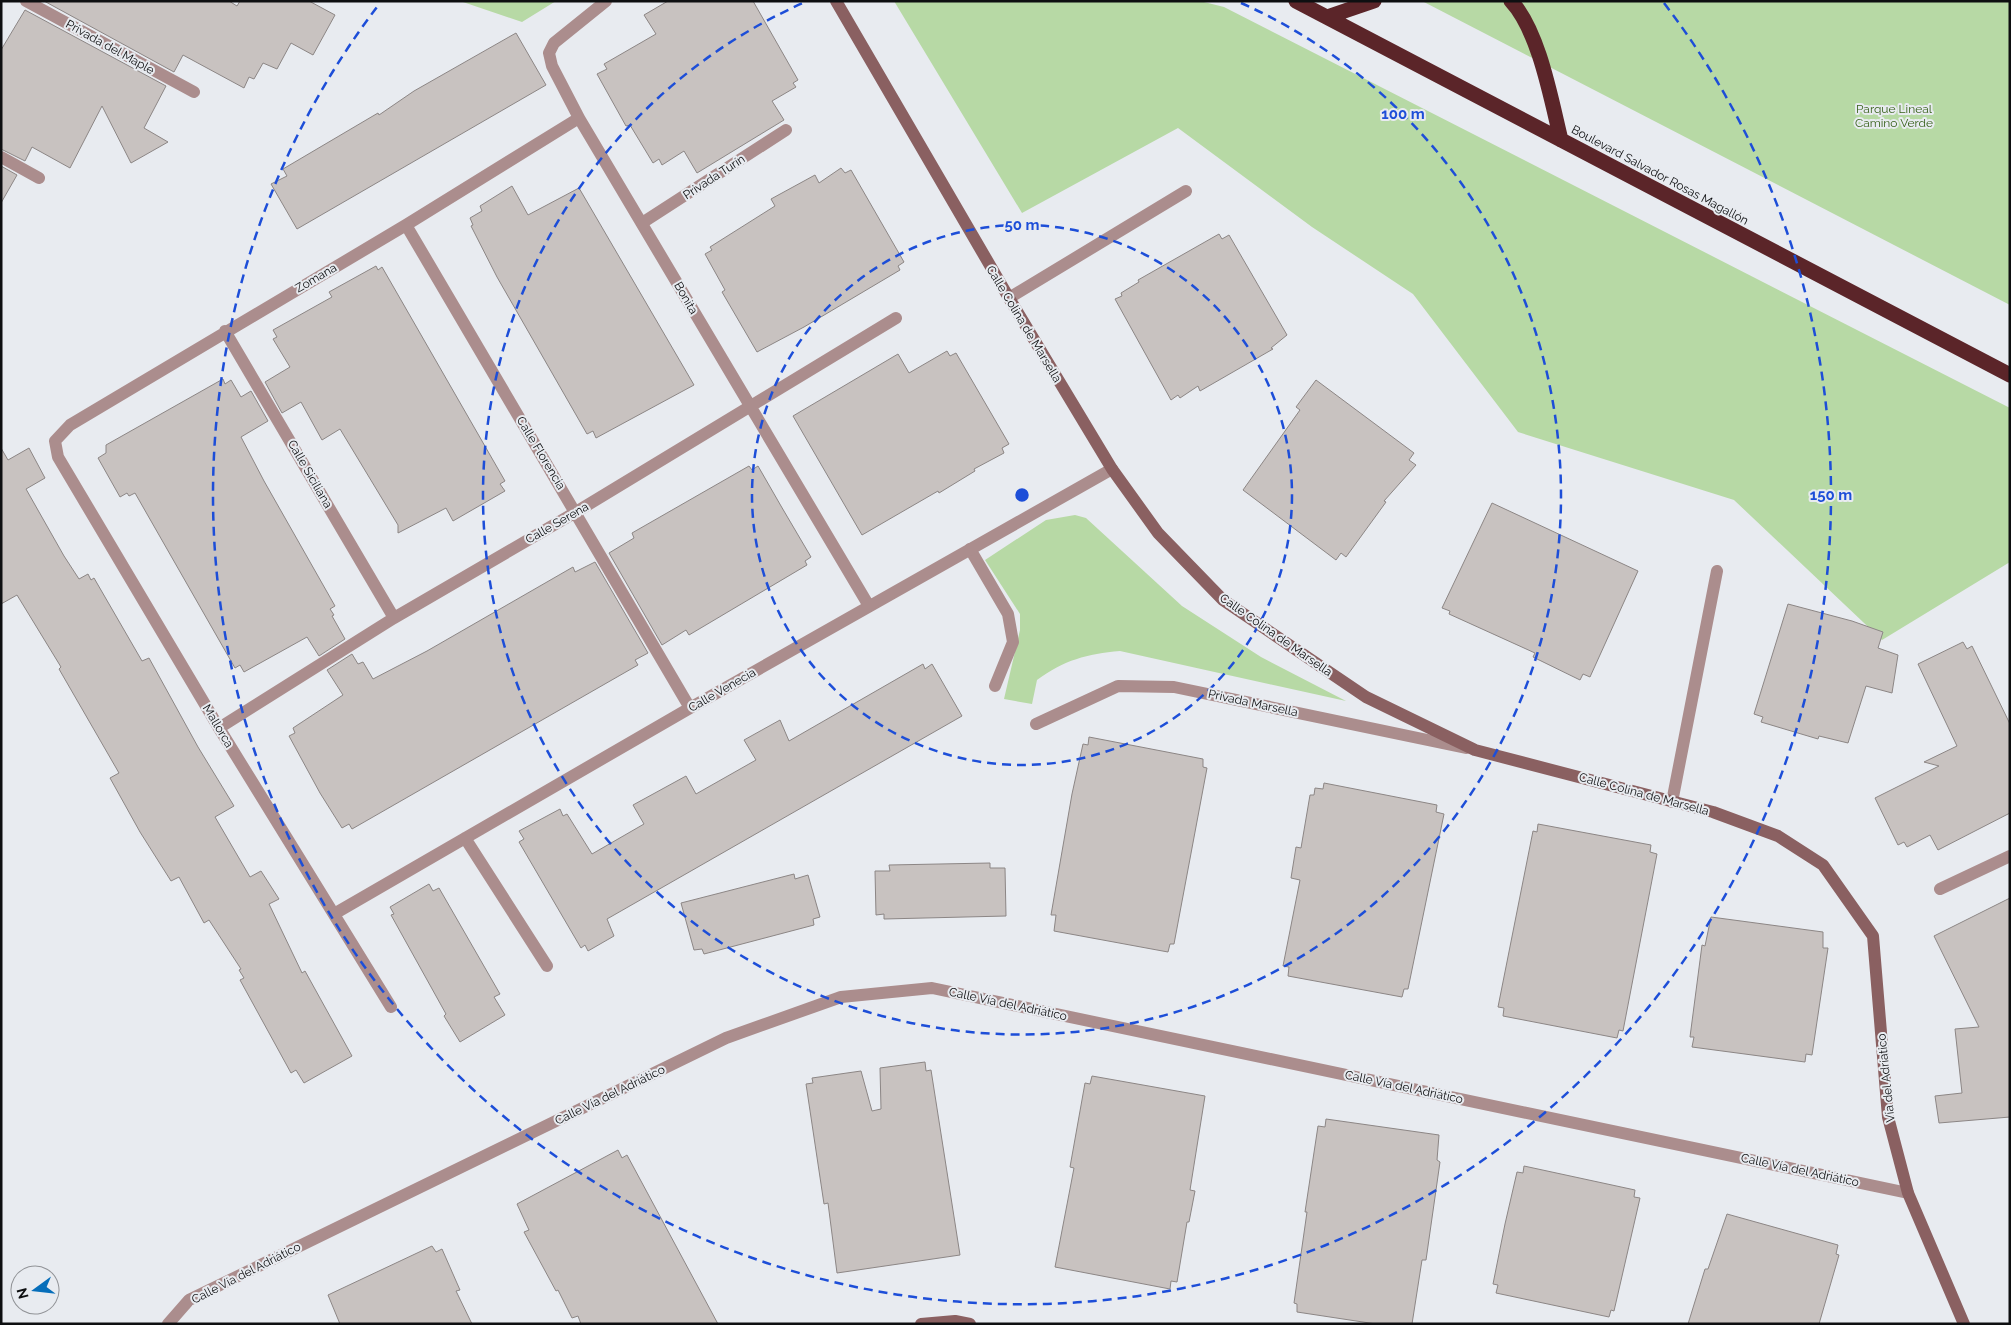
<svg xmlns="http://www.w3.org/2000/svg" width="2011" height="1325" font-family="Raleway,sans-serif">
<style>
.green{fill:#b7d9a5}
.building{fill:#c8c2c0;stroke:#8c8685}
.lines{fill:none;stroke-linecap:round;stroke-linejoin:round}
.lane{stroke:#ab8d8d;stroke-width:12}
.street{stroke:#ab8d8d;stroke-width:12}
.secondary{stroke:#8a6061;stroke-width:12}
.highway{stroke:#5b2529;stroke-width:15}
.ring{fill:none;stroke:#1d4ed8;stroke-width:2.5;stroke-dasharray:9 6}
.labels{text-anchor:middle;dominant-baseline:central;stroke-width:4;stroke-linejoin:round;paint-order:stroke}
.street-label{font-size:12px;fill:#0e0f11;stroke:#e8ebf0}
.park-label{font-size:12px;fill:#366019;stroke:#e8ebf0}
.centre{fill:#1d4ed8;stroke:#e8ebf0;stroke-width:2.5}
.ring-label{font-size:15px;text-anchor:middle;font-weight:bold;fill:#1d4ed8;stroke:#e8ebf0;stroke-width:4;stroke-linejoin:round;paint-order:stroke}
</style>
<rect width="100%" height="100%" fill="#e8ebf0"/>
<path class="green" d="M460 1H556L522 22Z
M894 1H1200L1224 7 2010 408V562L1882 640 1734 500 1518 432 1413 294 1312 227 1178 128 1022 213Z
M1422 1H2010V305Z
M1075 515 1086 518 1182 606 1261 657 1346 701 1120 651C1087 654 1064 660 1037 680L1032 704 1004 699 1020 630V614L985 560 1046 520Z"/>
<path class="building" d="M44 1H229L237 6 240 1H309L335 15 313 55 291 43 277 69 263 63 254 79 249 77 244 88 183 55 174 72Z
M668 1H753L798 80 793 83 796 87 772 101 784 120 697 173 684 151 662 165 659 159 653 163 630 125 626 126 597 74 607 69 604 64 656 34 644 15Z
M25 10 166 86 144 128 168 142 131 163 102 106 70 168 32 147 25 161 1 149V50Z
M516 33 546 85 297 229 271 184 287 176 283 169 378 113 379 115 414 91Z
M1 166 17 175 1 203Z
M841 168 845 173 851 170 904 262 898 266 900 270 804 327 757 352 722 292 725 290 705 254 712 250 710 247 775 206 771 199 815 175 819 183Z
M512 186 528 215 579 188 694 385 596 438 593 431 587 434 497 277 471 226 473 225 470 218 482 211 480 206Z
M1219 234 1222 239 1229 235 1287 335 1271 348 1273 349 1200 391 1198 386 1180 398 1178 395 1171 400 1115 299 1122 296 1121 293 1139 282 1138 280Z
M376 266 378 270 382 267 505 481 500 484 505 491 453 521 446 508 398 533V525L340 429 322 440 301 402 282 413 265 382 290 367 273 339 277 337 273 330 332 297 329 292Z
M947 351 950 356 956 353 1009 444 1002 448 1004 453 974 469 975 471 939 493 938 491 862 535 793 416 898 354 909 373Z
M223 379 225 384 231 380 241 397 251 391 268 421 241 437 264 481 335 606 330 609 334 615 332 616 345 639 319 656 307 637 244 672 240 665 235 668 135 493 129 496 127 493 120 497 98 458 106 453V445Z
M1316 380 1414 453 1409 460 1416 465 1384 501 1386 502 1346 557 1341 553 1336 560 1243 490 1300 410 1296 407Z
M1 448 8 460 29 448 45 478 26 489 64 556 79 579 88 574 91 580 94 578 142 661 149 658 198 747 234 806 215 817 250 877 261 871 279 899 269 904 302 973 305 971 352 1056 304 1083 296 1070 291 1073 240 980 244 978 239 970 241 969 209 920 204 923 179 877 171 881 140 832 110 778 119 773 59 669 61 667 17 595 1 604Z
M749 466 752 470 758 466 781 506 811 557 805 561 807 565 689 635 686 630 662 645 609 553 634 538 632 533Z
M1492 503 1638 571 1590 677 1583 674 1580 680 1533 657 1535 653 1449 614 1450 611 1442 608Z
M595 562 648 653 635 660 638 665 352 829 349 824 342 828 320 793 289 736 295 733 293 728 343 695 327 670 352 654 358 664 363 662 373 679 427 651 573 567 575 572Z
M1788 604 1852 621 1883 632 1878 648 1898 655 1892 693 1866 686 1848 743 1819 736 1818 739 1761 722 1763 717 1754 714Z
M1963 642 1967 649 1972 646 2010 724V813L1938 850 1930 835 1907 847 1904 842 1898 845 1875 798 1939 766 1924 762 1957 746 1918 664Z
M923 664 925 669 932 664 962 716 607 919 614 936 588 951 585 945 581 948 519 842 524 839 519 831 560 809 563 816 567 814 592 854 644 824 633 805 686 776 696 794 756 760 744 740 780 720 789 741Z
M1089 737 1203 759V767L1207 768 1174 944H1170L1168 952 1054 931 1056 915H1051L1072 794 1083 744 1088 745Z
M1324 783 1437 805 1436 812 1444 814 1408 989H1404L1402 997 1288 976 1289 967 1283 966 1300 880 1291 878 1296 847 1301 848 1310 795H1314L1315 788 1323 789Z
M1538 824 1651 845 1650 852 1657 854 1623 1031 1619 1030 1617 1038 1503 1016 1504 1008 1498 1007 1533 831 1537 832Z
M990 863V868H1005L1006 916 884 919V914L876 915 875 871H890L889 865Z
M794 874 795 879 808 875 820 917 813 919 814 925 704 954 702 949 694 950 681 903Z
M429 884 433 891 439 888 500 994 494 997 505 1015 460 1042 444 1016 446 1014 391 915 394 914 390 907Z
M2010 898V1117L1939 1123 1935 1096 1962 1093 1955 1029 1979 1027 1934 936Z
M1711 917 1823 932V948H1828L1812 1055 1806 1054 1805 1062 1692 1047 1694 1037H1690L1702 945 1705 946Z
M925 1062 926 1071 931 1070 960 1255 837 1273 828 1203 824 1204 806 1084 813 1083 812 1078 861 1071 872 1111 881 1109 880 1068Z
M1092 1076 1205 1096 1190 1190 1195 1191 1189 1222H1187L1177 1282 1171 1281 1170 1289 1055 1267 1074 1168 1070 1167 1085 1083 1090 1084Z
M1326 1119 1439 1135 1437 1160 1440 1162 1426 1260H1422L1412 1324H1376L1297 1312V1304L1294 1303 1307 1212H1305L1318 1126 1325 1127Z
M618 1150 622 1158 627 1155 718 1324H581L578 1316 572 1318 558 1290 556 1291 524 1232 529 1230 517 1204Z
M1524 1166 1635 1190 1634 1197 1640 1198 1614 1311 1611 1310 1609 1317 1496 1293 1498 1285 1493 1284 1505 1224 1517 1172 1523 1173Z
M1727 1214 1838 1245 1836 1254 1839 1255 1819 1324H1688L1705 1269H1708Z
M432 1246 436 1252 442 1249 460 1290 456 1291 472 1324H340L328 1295Z"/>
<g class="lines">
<path class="lane" d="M1009 298 1186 191
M970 549 1008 614 1013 642 995 686
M1672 802 1717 571"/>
<path class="street" d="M26 1 194 92
M606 1 554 43 549 53 552 66 579 118 869 606
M1 157 39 178
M642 223 786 130
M406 225 690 708
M225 331 394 618
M1036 724 1118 686 1174 687 1466 748
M219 728 394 618 576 512 896 318
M465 838 547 966
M1940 889 2010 856
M334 914 690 708 1112 469
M391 1007 219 728 58 457 55 441 70 425 406 225 579 118
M168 1324 189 1300 726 1038 841 997 932 988 1908 1193"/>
<path class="secondary" d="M836 1 1009 298 1112 469 1158 533 1223 600 1366 697 1475 750 1713 812 1778 836 1823 865 1873 936 1888 1117 1908 1193 1964 1324
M921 1324 955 1321 970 1324"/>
<path class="highway" d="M1296 1 2010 375
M1511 1C1539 31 1551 99 1561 140
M1327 17 1374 1"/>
</g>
<g class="ring">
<circle cx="1022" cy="495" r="270"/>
<path d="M1241 3A539 539 0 1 1 803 3"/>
<path d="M1664 3A809 809 0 1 1 380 3"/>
</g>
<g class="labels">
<g class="street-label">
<text transform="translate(110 47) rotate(29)">Privada del Maple</text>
<text transform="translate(1660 175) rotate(28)">Boulevard Salvador Rosas Magallón</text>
<text transform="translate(714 177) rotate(-33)">Privada Turín</text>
<text transform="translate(316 278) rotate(-30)">Zomana</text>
<text transform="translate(686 298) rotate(60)">Bonita</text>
<text transform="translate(1024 324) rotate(59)">Calle Colina de Marsella</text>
<text transform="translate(541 453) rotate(59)">Calle Florencia</text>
<text transform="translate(310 474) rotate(60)">Calle Siciliana</text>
<text transform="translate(557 523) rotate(-30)">Calle Serena</text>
<text transform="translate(1276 635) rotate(35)">Calle Colina de Marsella</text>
<text transform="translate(722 690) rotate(-30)">Calle Venecia</text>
<text transform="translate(1253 703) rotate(12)">Privada Marsella</text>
<text transform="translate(218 726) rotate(59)">Mallorca</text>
<text transform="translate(1644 794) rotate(15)">Calle Colina de Marsella</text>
<text transform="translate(1008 1004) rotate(12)">Calle Vía del Adriático</text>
<text transform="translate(1886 1078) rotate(-96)">Vía del Adríatico</text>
<text transform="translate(1404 1087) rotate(12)">Calle Vía del Adriático</text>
<text transform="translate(610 1095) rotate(-26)">Calle Vía del Adriático</text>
<text transform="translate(1800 1170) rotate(12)">Calle Vía del Adriático</text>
<text transform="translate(246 1273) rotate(-27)">Calle Vía del Adriático</text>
</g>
<g class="park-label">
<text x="1894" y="109">Parque Lineal<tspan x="1894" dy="14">Camino Verde</tspan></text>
</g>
</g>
<circle cx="1022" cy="495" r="8" class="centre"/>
<g class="ring-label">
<text x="1403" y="119">100 m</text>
<text x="1022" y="230">50 m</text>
<text x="1831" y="500">150 m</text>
</g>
<rect width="2011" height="1325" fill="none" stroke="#0e0f11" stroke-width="5"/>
<g transform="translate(35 1290) rotate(255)"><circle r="24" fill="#e8ebf0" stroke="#919397"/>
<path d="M0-4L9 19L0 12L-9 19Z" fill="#066eba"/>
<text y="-8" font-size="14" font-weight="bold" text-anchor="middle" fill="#0e0f11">N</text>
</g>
</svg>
